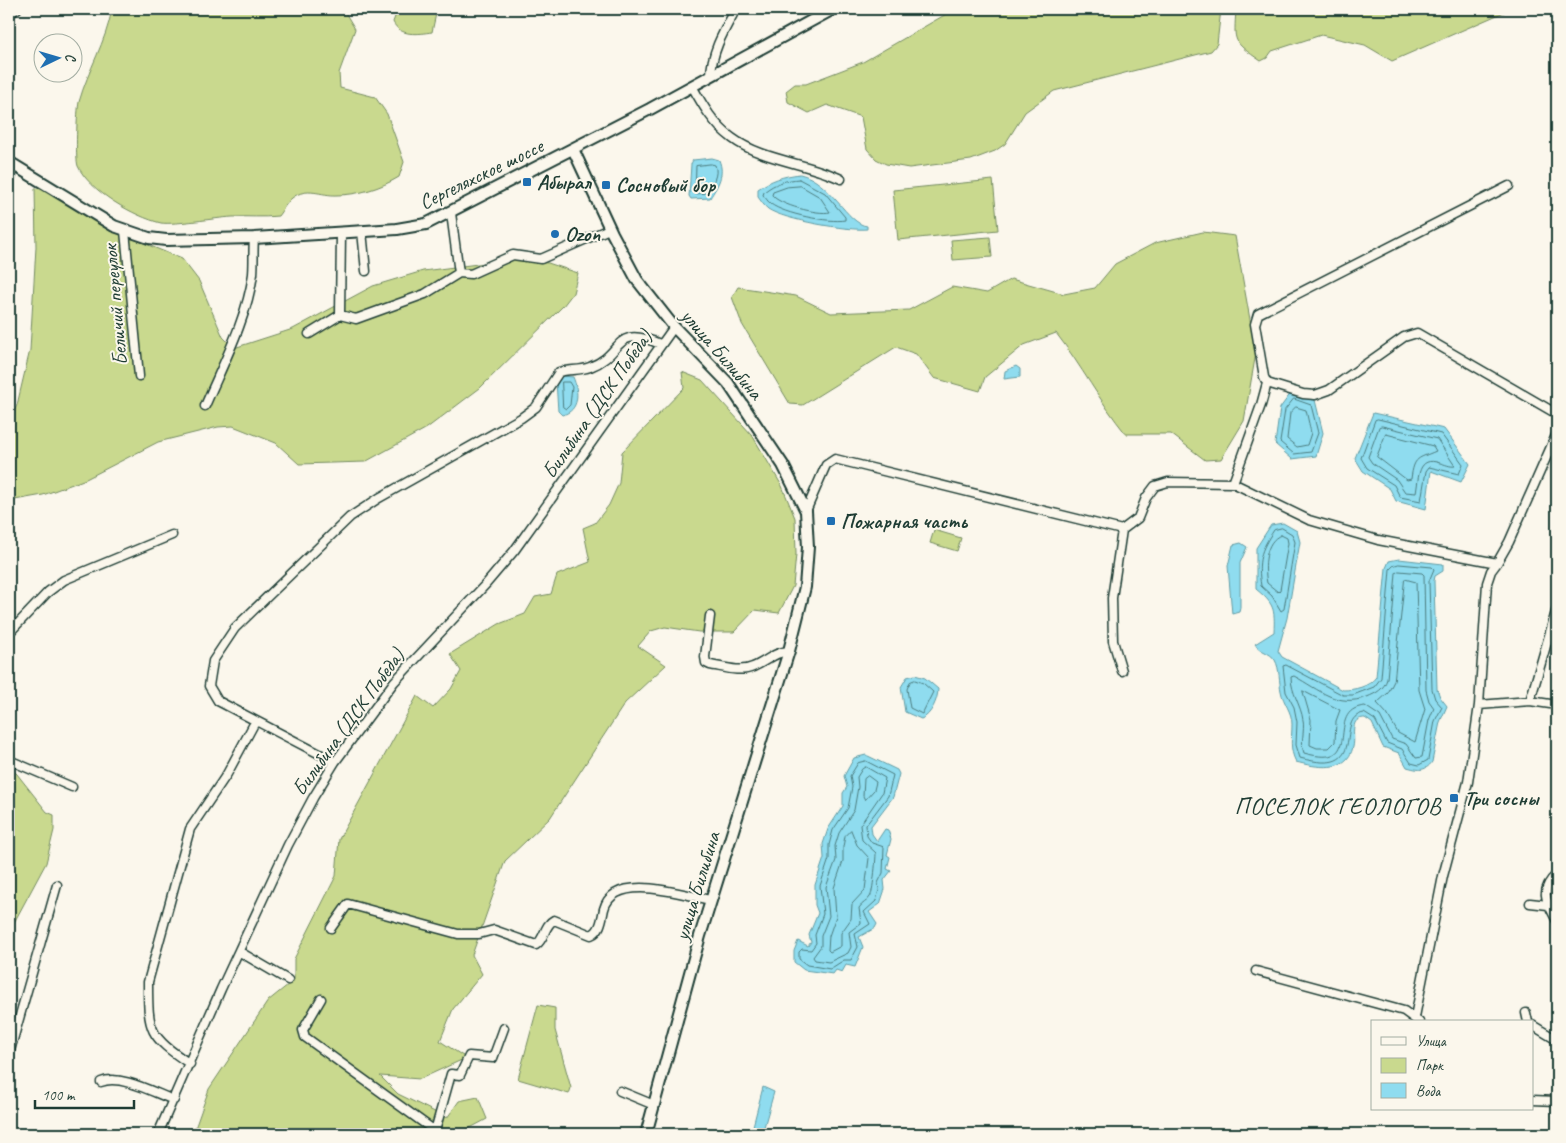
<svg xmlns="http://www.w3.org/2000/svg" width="1566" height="1143" font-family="Caveat,sans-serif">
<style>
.green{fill:#c9d98e;stroke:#748b61}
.water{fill:#8fdcef;stroke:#629ca4}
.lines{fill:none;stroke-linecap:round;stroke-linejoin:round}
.shore{stroke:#4c7d7f;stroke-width:1}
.minor-casing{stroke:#1f3d34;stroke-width:11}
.secondary-casing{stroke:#1f3d34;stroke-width:14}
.minor{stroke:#fbf7ec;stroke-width:8}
.secondary{stroke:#fbf7ec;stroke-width:10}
.poi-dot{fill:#1f6fb2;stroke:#fbf7ec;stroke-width:2}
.labels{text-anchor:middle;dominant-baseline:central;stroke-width:4;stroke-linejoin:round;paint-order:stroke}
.street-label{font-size:21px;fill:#1f3d34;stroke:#fbf7ec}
.poi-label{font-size:21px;font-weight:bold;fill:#1f3d34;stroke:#fbf7ec;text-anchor:start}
.quarter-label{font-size:24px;letter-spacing:1px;fill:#1f3d34;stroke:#fbf7ec}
</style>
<rect width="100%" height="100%" fill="#fbf7ec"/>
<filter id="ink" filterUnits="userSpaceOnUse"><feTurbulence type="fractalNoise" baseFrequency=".02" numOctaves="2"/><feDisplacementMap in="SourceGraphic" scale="10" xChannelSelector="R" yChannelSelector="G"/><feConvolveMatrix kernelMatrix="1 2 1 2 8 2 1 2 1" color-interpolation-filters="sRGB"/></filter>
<g filter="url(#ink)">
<path class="green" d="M112 9H343L355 29 339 73 340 88 375 97 387 114 404 162 399 177C381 188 358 195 337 195 321 196 307 186 292 198 287 202 282 211 278 216 263 218 248 216 232 217 216 218 174 225 161 223 135 217 89 191 78 166 75 158 77 111 79 102 88 70 106 42 112 9Z
M398 9H437L432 32C418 34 400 37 393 22Z
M955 9H1221L1217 44 1211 51 1054 91 1025 112 1005 144 995 151 971 160 909 168 886 164 876 159 867 149 861 117 827 105 809 113 788 102 786 91 795 84H806L863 62Z
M1236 9H1511L1392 61 1365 45 1321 35 1272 51 1267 58 1261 61C1232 41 1234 43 1236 9Z
M993 180 998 230 898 240 893 190Z
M35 188 50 190 112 230 182 259 199 281 223 337 234 348 293 329 373 286 423 271 517 259 548 263 578 273 573 293 563 306 480 388 427 428 365 462 299 464 276 443 233 426 218 427 158 442 86 479 43 495 9 501V422L17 405 30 350 36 247Z
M1203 232 1235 236 1256 353 1244 421 1221 459 1205 460 1171 434H1126C1100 402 1081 365 1056 333L1024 345 985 377 980 391 934 378 916 354 896 347 803 405 790 404 742 324 732 297 738 287 796 296 831 313 909 310 952 287 987 293 1011 279 1064 294 1095 288 1115 264 1155 243Z
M990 237 992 257 953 260 951 240Z
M682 372 702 380 752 435 782 486 795 518 796 554 793 586 779 613 755 610 734 632H699L665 627 651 631 638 646 666 665 625 703 550 818 505 861 472 955 482 974 453 1009 440 1041 466 1058 420 1079 380 1076 398 1094 447 1118 459 1101 478 1097 487 1119 459 1134H193L209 1089 268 1001 294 980V959L336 876 339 839 417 696 433 708 451 689 461 671 450 654 499 624 525 614 535 597 551 594 557 575 590 562 583 528 595 523 609 505 619 483 622 452 684 388Z
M934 530 961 538 957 551 930 543Z
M9 767 17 774 47 812 54 815V830L46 863 10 930 11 973 9 976Z
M538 1005 555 1008V1030L571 1088 569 1094 518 1079Z"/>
<path class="water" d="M712 158 719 160C725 175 718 185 710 198L691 199 689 196 691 164 693 160Z
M800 174C831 181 847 224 867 226V229C848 231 784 220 768 209 764 206 761 201 758 197V189C771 180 783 176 800 174Z
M1016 366 1020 369V377L1004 379 1005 371Z
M562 376 573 377C579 391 580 411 562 415L558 411 556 381Z
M1291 393 1315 400 1323 433 1316 456 1292 459 1275 444 1280 408Z
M1373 413 1444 429 1470 464 1461 482 1431 471 1426 509 1396 501 1390 489 1363 471 1355 458Z
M1283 523 1297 531 1300 542 1287 618 1278 651 1282 657 1343 690C1354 690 1369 687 1376 677L1386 568 1389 561 1399 559 1443 564V571L1435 576 1434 581 1437 689 1440 697 1447 706 1440 722 1432 762C1425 772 1418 770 1407 767L1399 753 1383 747 1372 723 1365 718C1361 718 1357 719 1355 723 1352 730 1355 740 1353 747 1347 774 1315 767 1296 762 1289 749 1292 738 1292 724 1292 711 1283 703 1281 691 1279 682 1280 669 1275 660 1270 652 1260 652 1255 644L1274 632C1275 608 1274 604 1256 589V548L1271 525Z
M1241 543 1247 547 1240 563V608L1239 612 1232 614 1228 566 1233 545Z
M915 675 925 678 938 689C938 699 931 716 921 719L905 712 901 687 907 677Z
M866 755 897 770 899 774 893 797 871 826 872 834 877 841 885 829 888 830 891 839 887 855 890 857 887 869 891 871 884 880 885 889 880 904 869 912 877 924 875 928 859 937 863 947 855 967 846 965 842 972 836 970 833 974 804 970 794 962V951L798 941 808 946 811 942 809 935 818 913 815 905V885L824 858 823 844 828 829 843 806V793L847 787 844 776 854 758Z
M763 1087 774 1092 762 1134H751Z"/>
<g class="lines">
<path class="shore" d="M711 164 715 165C719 175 712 184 707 193L695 194 696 166Z
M799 179 825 193 845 217V220C829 223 784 214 771 204 768 202 766 198 763 195L764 192C775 183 786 180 799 179Z
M801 186 820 197 830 212C818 215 779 205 772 195L773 192 787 187Z
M562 382H569L572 387 570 405 566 409 563 407Z
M1294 399 1311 405 1318 433 1311 452 1294 454 1280 442 1285 410Z
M1296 407 1306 410 1311 433 1307 445 1297 447 1287 439 1290 413Z
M1378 419 1441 434 1463 464 1459 474 1429 467 1426 471 1421 501 1400 497 1394 485 1367 468 1361 458 1375 420Z
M1382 426 1437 439 1455 466C1450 467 1445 464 1440 463 1417 455 1419 478 1416 493L1405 492 1397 480 1372 463 1368 457 1379 427Z
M1386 434 1433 446 1436 451C1418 459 1414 456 1411 479L1407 480 1377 457Z
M1282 528 1292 534 1295 542 1284 609 1281 611 1272 596 1261 586C1257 561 1260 551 1274 530Z
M1281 535 1287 538 1288 543 1280 590 1278 592 1267 583C1264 568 1264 541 1281 535Z
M1399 564 1432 567 1434 569 1429 581 1432 689 1435 699 1442 707 1435 721 1428 760 1419 765 1411 763 1402 749 1387 743 1375 720 1364 713C1332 718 1372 778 1300 758L1296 745 1297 722 1294 707 1286 692 1283 666 1286 665 1343 695H1353L1374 687 1381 678 1390 569 1393 566Z
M1399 571 1422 573 1424 575 1426 690 1429 701 1434 708 1429 720 1422 757 1416 758 1406 744 1392 739 1380 716 1365 706C1322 710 1368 771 1304 753 1300 743 1305 731 1303 720 1301 705 1291 693 1291 677L1294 676C1320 690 1337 708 1367 697 1377 693 1384 689 1387 679L1396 573Z
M1405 579 1416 582 1419 690 1425 709 1415 742 1398 733 1387 714 1377 703 1388 693 1394 681Z
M915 680 923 683 933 692 922 714 910 708 907 689 910 682Z
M1303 691 1340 710 1336 721 1335 742 1329 748H1317L1310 745 1311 720Z
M866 761 893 775 888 796 866 825 867 836 872 843 884 847 883 873 878 883 879 890 876 901 864 912 870 924 855 934 858 947 851 960H844L830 969 807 965 799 959V952L802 949 811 950 816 943 815 935 823 914 820 886 829 859V845L833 830 848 808 852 787 850 776 858 763Z
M866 767 885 778 882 793 860 825 862 840 876 853C876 859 873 894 870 897 867 902 862 903 859 908L861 923 849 932 851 947 848 953 829 962 815 960 813 957 821 946V936L829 916 826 887 836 860 835 846 839 833 854 810 858 787 857 777 862 769Z
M868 776 876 782 874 790 865 800 863 796 864 779Z
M851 830 857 845 869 858 865 890 852 904 851 919 841 933V946L830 952 828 950 829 936 836 916 834 888 843 861V847L845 836Z"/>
<defs>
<path id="minor" d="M9 14 17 9
M711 76C711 52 725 29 736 9
M692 86C703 106 714 125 732 138 761 160 808 163 841 179
M1509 186 1258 314 1255 324 1264 377 1267 383 1303 394 1315 395 1329 390 1404 337 1417 333 1557 414
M9 189 13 165
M451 213 459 273
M125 231 139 376
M362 231 366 271
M340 315 341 233
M309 334 340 315 356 319 425 294 459 273 471 274 513 255 541 259 609 229
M205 406C223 364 247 319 253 274 254 262 253 250 254 238
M1233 483 1261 405 1267 383
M806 511 826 465 835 459 1122 530
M1497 563 1509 542 1557 433
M710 616 705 657 706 663 710 665C723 667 740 673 753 667 766 662 774 652 789 651
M9 633 48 592 64 580 172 535
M1122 671 1113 641 1112 598 1122 530 1138 518 1146 498 1155 486 1168 482 1233 483 1309 520 1378 540 1497 563 1491 571 1487 583 1479 705 1468 782 1443 876 1415 1017
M1530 701 1557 608
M1479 705 1530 701 1557 705
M9 760 72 787
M335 762 218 701 209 686 213 661 235 628 350 517 379 498 521 418 536 407 559 372C569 369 580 371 590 367 625 354 612 324 660 344
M1557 874C1538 891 1547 902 1557 921
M1530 903 1548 905
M331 928 348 904 458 934H479L494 930 536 945C545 939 544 925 554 920L591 935C601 931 602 918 604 909 614 871 684 895 711 900
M240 952 288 980
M1256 971 1404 1011 1419 1022
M321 999 303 1030 305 1037 439 1134
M1526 1013 1528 1022
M1532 1025 1557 1040
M9 1054 57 885
M190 1064C149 1036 148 1032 148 982L190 829 227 774 255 722
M101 1082C121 1074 154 1093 174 1100
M620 1091 654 1105
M1532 1100 1557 1101
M435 1131 451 1074 460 1075 469 1056 493 1058 504 1028
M158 1134 221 989 288 845 313 798 335 762 394 682 486 584 514 551 674 327"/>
<path id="secondary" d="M573 149 612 233 637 280 674 327 728 383 783 465 806 511 808 547 805 587 789 651 700 936 646 1134
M9 162 114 226 149 238 166 240 254 238 397 229 426 224 650 109 833 9"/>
</defs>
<use href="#minor" class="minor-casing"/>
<use href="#secondary" class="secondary-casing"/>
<use href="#minor" class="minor"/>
<use href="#secondary" class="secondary"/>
</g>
</g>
<g class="poi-dot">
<rect x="522" y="177" width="10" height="10" rx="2.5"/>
<rect x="601" y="180" width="10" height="10" rx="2.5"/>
<circle cx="555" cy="234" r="5"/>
<rect x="826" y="516" width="10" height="10" rx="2.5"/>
<rect x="1449" y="793" width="10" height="10" rx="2.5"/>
</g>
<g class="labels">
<g class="street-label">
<text transform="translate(481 174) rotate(-26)">Сергеляхское шоссе</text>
<text transform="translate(115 305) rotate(-95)">Беличий переулок</text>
<text transform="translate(722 354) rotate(49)">улица Билибина</text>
<text transform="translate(597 404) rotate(-55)">Билибина (ДСК Победа)</text>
<text transform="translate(348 722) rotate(-54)">Билибина (ДСК Победа)</text>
<text transform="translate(697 886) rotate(-73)">улица Билибина</text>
</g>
<g class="poi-label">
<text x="537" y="182">Абырал</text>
<text x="616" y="185">Сосновый бор</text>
<text x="565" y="234">Ozon</text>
<text x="841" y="521">Пожарная часть</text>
<text x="1464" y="798">Три сосны</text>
</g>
<g class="quarter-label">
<text x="1338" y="806">ПОСЕЛОК ГЕОЛОГОВ</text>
</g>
</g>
<rect width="1566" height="1143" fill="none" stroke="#fbf7ec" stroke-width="30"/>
<rect x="15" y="15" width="1536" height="1113" fill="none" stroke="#1f3d34" stroke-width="2" filter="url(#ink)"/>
<rect x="1371" y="1020" width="162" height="90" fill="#fbf7ec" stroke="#a3ada2"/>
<rect x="1381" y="1037" width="25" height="8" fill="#fbf7ec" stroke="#a3ada2"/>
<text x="1416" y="1046" font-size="15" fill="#1f3d34">Улица</text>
<rect x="1381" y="1058" width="25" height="15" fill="#c9d98e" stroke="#a3ada2"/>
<text x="1416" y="1070" font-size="15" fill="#1f3d34">Парк</text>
<rect x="1381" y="1083" width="25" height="15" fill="#8fdcef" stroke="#a3ada2"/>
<text x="1416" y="1096" font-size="15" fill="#1f3d34">Вода</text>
<g transform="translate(58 58) rotate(85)"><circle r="24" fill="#fbf7ec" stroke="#a3ada2"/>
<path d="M0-4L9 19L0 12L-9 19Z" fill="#1f6fb2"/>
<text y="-8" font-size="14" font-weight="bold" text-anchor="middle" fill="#1f3d34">С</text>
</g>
<path d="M35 1100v8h99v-8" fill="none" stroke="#1f3d34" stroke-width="2.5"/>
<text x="42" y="1100" font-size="15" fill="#1f3d34" stroke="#fbf7ec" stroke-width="4" paint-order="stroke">100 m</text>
</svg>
